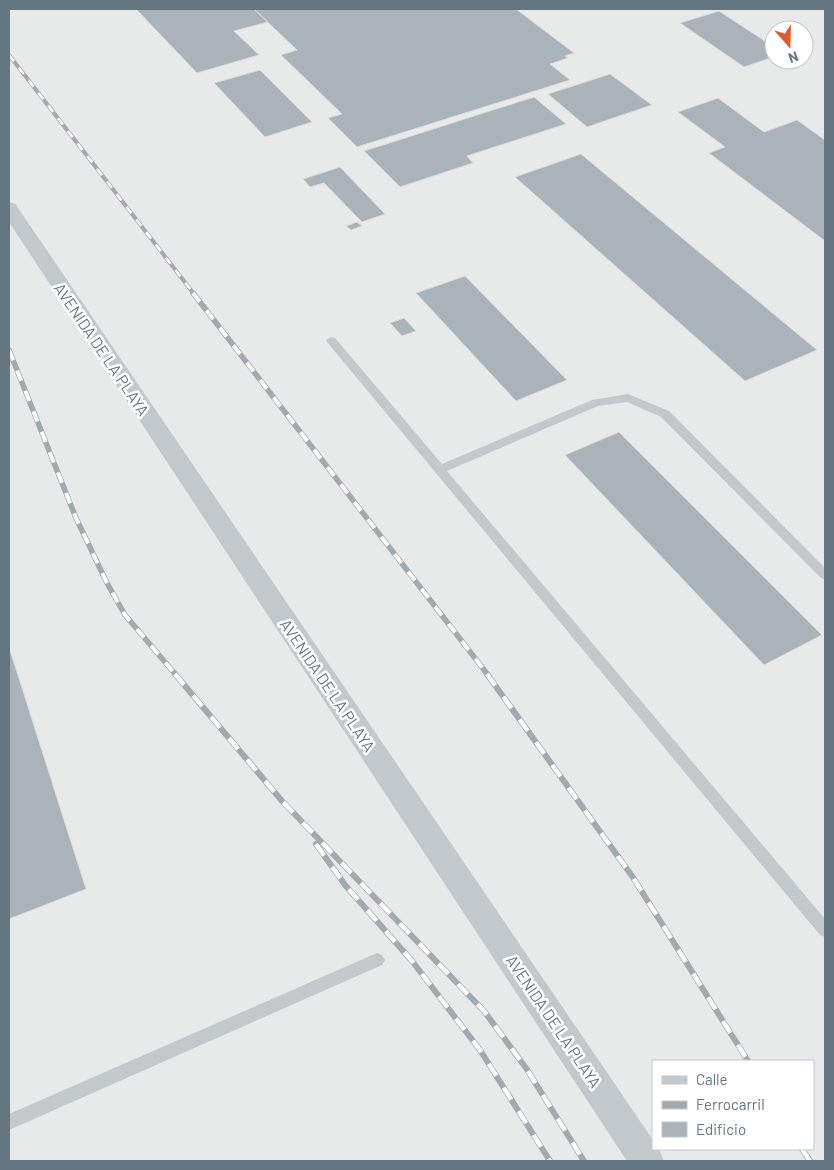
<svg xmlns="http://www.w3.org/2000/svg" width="834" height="1170" font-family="Barlow,sans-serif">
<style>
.built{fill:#e8e9e9;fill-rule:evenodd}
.building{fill:#aab3b9;stroke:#dcdcda}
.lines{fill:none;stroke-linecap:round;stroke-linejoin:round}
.service{fill:#c3c8cc;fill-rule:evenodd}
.minor{fill:#c3c8cc;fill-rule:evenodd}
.rail-far2-casing{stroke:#a2aab0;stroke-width:4}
.rail-far1-casing{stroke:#a2aab0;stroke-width:5.5}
.rail-casing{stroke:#a2aab0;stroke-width:6}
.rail-far2{stroke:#fff;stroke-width:2.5;stroke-dasharray:8;stroke-linecap:butt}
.rail-far1{stroke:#fff;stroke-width:4;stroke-dasharray:11;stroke-linecap:butt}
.rail{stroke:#fff;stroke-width:4.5;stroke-dasharray:14;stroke-linecap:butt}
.labels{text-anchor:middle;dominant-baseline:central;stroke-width:5;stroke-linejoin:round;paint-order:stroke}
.street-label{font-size:16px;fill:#657683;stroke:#fff}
</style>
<rect width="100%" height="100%" fill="#fafaf8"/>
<path class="built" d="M9 9H825V1161H9ZM774 30H804V60H774ZM653 1061H813V1149H653Z"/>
<path class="building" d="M136 9H254L268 22 234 31 259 55 197 73Z
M254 9H516L574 53 565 56 568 58 550 64 570 80 357 147 328 118 342 114 281 55 297 50Z
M719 11 774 47V57L744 67 680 23Z
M260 70 312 122 265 137 214 83Z
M610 74 652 105 587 127 548 94Z
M534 97 566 124 467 156 473 163 400 187 364 151Z
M718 98 764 132 797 120 825 140V241L709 153 725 147 678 112Z
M581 154 817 350 745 381 515 177Z
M340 167 385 214 362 222 324 183 310 187 303 179Z
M357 222 362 226 351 230 346 226Z
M465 276 567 380 516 401 416 293Z
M404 318 416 331 402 336 390 323Z
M619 432 822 635 764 665 565 455Z
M9 647 86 889 9 919Z"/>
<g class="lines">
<path class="service" d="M331 337 335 338 442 464 592 400 628 394 669 411 825 568V580L821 578 661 417 627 402 598 406 447 471 825 919V937L820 935 327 342 326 340Z
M377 953 382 955 385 960 382 965 9 1130V1114Z"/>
<path class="minor" d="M9 202 16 204 18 208 653 1140V1149H659L664 1161H627L9 222Z"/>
<defs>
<path id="rail-far2" d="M9 55 194 294"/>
<path id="rail-far1" d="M193 293 488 675
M9 350 76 518 107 583 125 615 176 675"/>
<path id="rail" d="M175 674 282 801 484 1011 526 1068 584 1161
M487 674 632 876 748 1061
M316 844 345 885 412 961 480 1050 550 1161
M802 1149 810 1161"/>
</defs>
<use href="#rail-far2" class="rail-far2-casing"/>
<use href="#rail-far1" class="rail-far1-casing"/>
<use href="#rail" class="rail-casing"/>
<use href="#rail-far2" class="rail-far2"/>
<use href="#rail-far1" class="rail-far1"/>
<use href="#rail" class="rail"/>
</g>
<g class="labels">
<g class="street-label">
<text transform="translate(102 349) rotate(56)">AVENIDA DE LA PLAYA</text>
<text transform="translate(328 685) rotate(56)">AVENIDA DE LA PLAYA</text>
<text transform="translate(554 1021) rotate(56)">AVENIDA DE LA PLAYA</text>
</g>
</g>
<rect width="834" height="1170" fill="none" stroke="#657683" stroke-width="20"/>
<rect x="652" y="1060" width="162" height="90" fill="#ffffff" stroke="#c1c8cd"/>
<rect x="662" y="1076" width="25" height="8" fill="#c3c8cc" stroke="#c1c8cd"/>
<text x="696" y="1085" font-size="15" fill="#657683">Calle</text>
<rect x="662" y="1101" width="25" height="8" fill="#a2aab0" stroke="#c1c8cd"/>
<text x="696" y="1110" font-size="15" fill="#657683">Ferrocarril</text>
<rect x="662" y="1122" width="25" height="15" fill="#aab3b9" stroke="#c1c8cd"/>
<text x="696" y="1135" font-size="15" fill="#657683">Edificio</text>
<g transform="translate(789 45) rotate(160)"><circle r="24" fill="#ffffff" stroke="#c1c8cd"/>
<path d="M0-4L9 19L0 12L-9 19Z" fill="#e4572e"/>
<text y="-8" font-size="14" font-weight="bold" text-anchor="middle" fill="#657683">N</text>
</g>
</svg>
